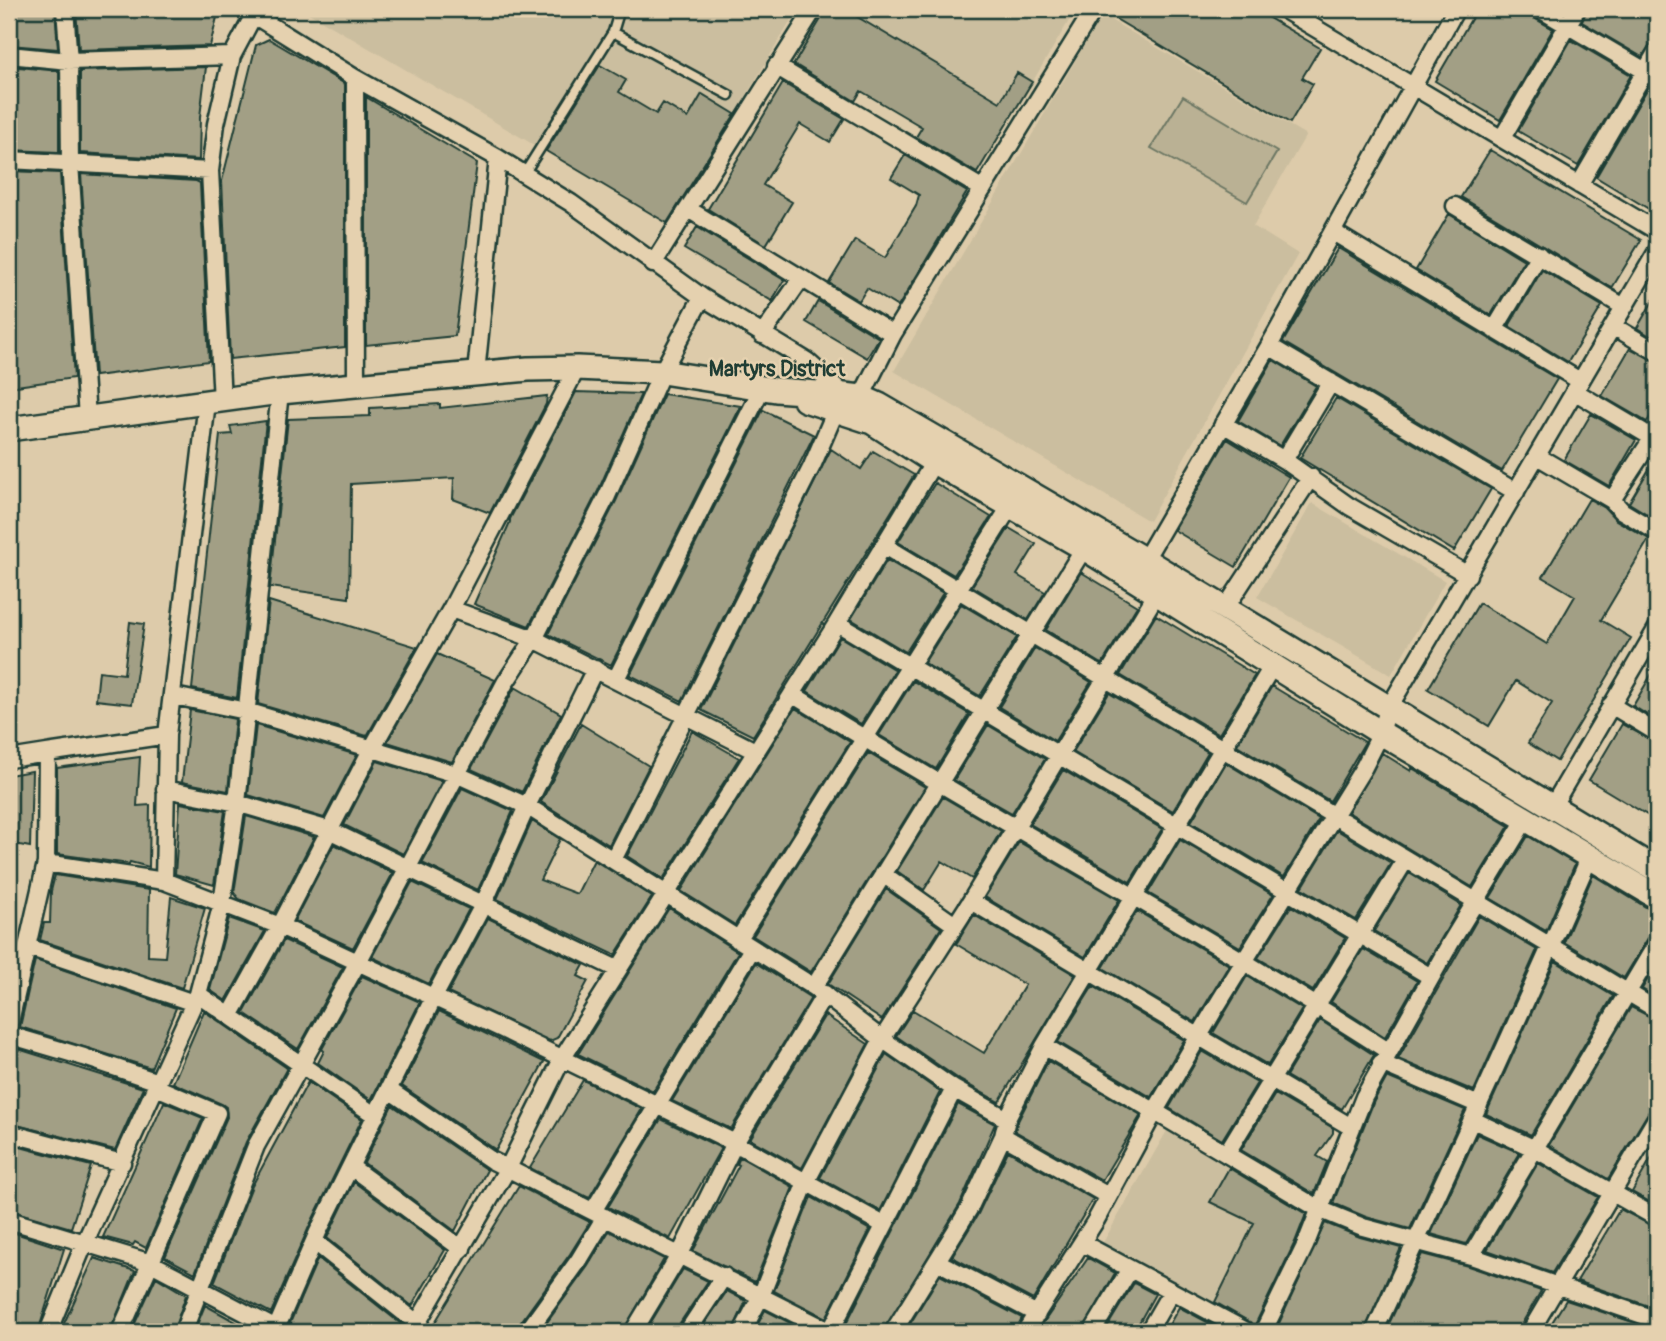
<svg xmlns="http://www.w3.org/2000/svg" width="1666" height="1341" font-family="Pangolin,sans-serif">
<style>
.built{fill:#cbbe9f}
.green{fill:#bab194;stroke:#6c7764;stroke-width:2}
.building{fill:#a29f85;stroke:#1f3d34;stroke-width:2}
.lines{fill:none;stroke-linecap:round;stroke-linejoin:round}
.lane-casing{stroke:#1f3d34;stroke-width:13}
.street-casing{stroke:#1f3d34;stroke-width:21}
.secondary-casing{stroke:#1f3d34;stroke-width:28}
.lane{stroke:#e5d1af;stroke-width:8}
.street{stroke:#e5d1af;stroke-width:16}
.secondary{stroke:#e5d1af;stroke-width:23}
.labels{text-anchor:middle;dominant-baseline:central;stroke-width:5;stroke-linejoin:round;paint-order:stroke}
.neighbourhood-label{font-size:21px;font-weight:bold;fill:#1f3d34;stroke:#e5d1af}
</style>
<rect width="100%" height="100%" fill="#ddcbaa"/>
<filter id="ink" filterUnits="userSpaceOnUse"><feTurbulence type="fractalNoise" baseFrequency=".0143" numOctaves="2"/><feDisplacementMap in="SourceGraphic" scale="14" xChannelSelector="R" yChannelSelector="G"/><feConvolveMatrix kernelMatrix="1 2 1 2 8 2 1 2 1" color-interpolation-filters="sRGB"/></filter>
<g filter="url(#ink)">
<path class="built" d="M302 9H798L669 224Z
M844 9H1076L1015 111Z
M1102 15 1306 135 1253 226 1298 254 1149 521 894 371Z
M1312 503 1445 581 1391 675 1257 597Z
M1168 1129 1230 1166 1210 1202 1254 1223 1212 1308 1101 1246Z"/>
<path class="green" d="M1183 96 1277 152 1247 202 1151 148Z"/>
<path class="building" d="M9 9H55L58 49 9 45Z
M76 9H219L210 46 79 50Z
M827 9H844L1000 102 1017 73 1032 82 977 173 916 137 922 127 861 91 855 101 794 64Z
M1104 9H1254L1320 48 1302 78 1313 84 1290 123 1104 12Z
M1477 9H1530L1534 18 1553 29 1500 120 1435 81Z
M1587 9H1657V34L1642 57 1582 22Z
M269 39 345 84V347L230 359 222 181 256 45Z
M1571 40 1631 75 1578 166 1518 131Z
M600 65 626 80 619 92 656 114 663 103 688 118 702 94 735 114 667 223 546 151Z
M9 66 59 71V152L9 150Z
M206 67 200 117 199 160 80 153V71Z
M783 83 844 119 830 142 800 124 763 185 792 202 766 245 708 209Z
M1649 86 1657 89V214L1596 177Z
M366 97 477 163 455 336 366 345Z
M1490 150 1641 240 1612 288 1461 197Z
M905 155 967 192 898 307 867 288 859 301 829 283 855 240 885 258 916 206 919 195 891 178Z
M9 171 60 173 74 378 9 387Z
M81 174 196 181 200 183 209 361 95 376Z
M1449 214 1524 260 1491 315 1416 270Z
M697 227 784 280 772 301 684 249Z
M1338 248 1557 379 1502 471 1283 342Z
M1542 270 1602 306 1568 362 1509 326Z
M1657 294V340L1637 328Z
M818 301 879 338 867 358 806 322Z
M1630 348 1657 362V406L1647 422 1602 396Z
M1273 360 1316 386 1280 446 1238 421Z
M576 392 641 394 598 491 529 626 474 604 510 522V519Z
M664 394 741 406 611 665 548 634 616 501Z
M547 396 546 404 490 513 453 499 454 478 351 484 349 598 270 587 288 419 370 416V408L440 404V408Z
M1336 398 1491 489 1454 551 1300 458Z
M763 410 814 435 682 701 630 675Z
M1591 414 1636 440 1609 486 1564 460Z
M266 421 237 698 192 689 220 435 232 434 230 426Z
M1227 439 1289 477 1236 567 1174 530Z
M831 449 861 469 873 451 914 475 753 736 701 710Z
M1657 456V520L1629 503Z
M935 483 991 517 954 575 898 542Z
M1589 499 1605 508 1616 520 1649 539 1601 620 1631 638 1557 761 1528 743 1552 703 1516 681 1489 726 1428 689 1479 603 1547 644 1575 596 1543 577Z
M1009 528 1036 544 1017 575 1045 592 1028 620 972 586Z
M887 560 943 593 906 652 851 619Z
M1081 572 1137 606 1102 664 1046 630Z
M269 601 417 647 367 736 258 704Z
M961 604 1017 637 980 696 924 663Z
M1156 615 1255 675 1219 734 1120 675Z
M130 622 144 624 132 704 96 700 99 671 124 674Z
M840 637 895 670 861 724 807 691Z
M1035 648 1091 682 1055 741 999 707Z
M437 654 495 680 452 762 387 742Z
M1657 665V721L1633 706Z
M913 681 969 714 936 769 879 735Z
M1272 686 1365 742 1330 801 1237 745Z
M515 687 561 714 522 792 471 769Z
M1109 693 1208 752 1173 811 1073 752Z
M795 708 850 742 735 925 681 891Z
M190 710 235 719 228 791 182 782Z
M581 724 649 766 609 845 541 802Z
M1622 724 1657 743V821L1589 780Z
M256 725 357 755 324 818 248 795Z
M988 725 1045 759 1012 813 954 780Z
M692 731 739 758 663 879 627 856Z
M868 753 925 787 811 972 753 936Z
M1382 753 1411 771 1412 768 1509 826 1472 887 1348 812Z
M140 757 137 806 150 805 149 867 130 862 129 864 57 854V768Z
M377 761 442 781 403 854 344 825Z
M1226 763 1319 819 1284 877 1191 822Z
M1063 770 1162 829 1130 882 1030 824Z
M32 771 30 847 9 843V775Z
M462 788 513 811 478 890 422 863Z
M943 797 1001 831 972 879 942 861 924 890 897 871Z
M180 803 225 811 214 885 175 874Z
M246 816 314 837 275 913 239 899 234 893Z
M532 821 560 839 540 880 577 894 594 860 652 897 615 955 497 899Z
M1337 830 1391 863 1356 920 1302 888Z
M1528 836 1575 864 1546 931 1490 898Z
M1180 840 1273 895 1240 947 1148 893Z
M1019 842 1119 900 1085 957 985 897Z
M334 844 393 873 353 948 294 921Z
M1409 873 1461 905 1427 963 1374 931Z
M55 875 149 890 148 956 165 957 171 897 205 908 182 988 40 940 44 923H50L51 891Z
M1593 875 1657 914V933L1648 938 1624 978 1564 942Z
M412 882 469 909 429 984 372 957Z
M886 889 941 928 882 1020 828 984Z
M1291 906 1345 938 1313 991 1258 958Z
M669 908 738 952 653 1091 578 1054Z
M1137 911 1229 965 1195 1022 1103 968Z
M974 915 1075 975 999 1102 960 1080 896 1036 913 1010 984 1053 1025 985 956 944Z
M1479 916 1537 950 1474 1091 1398 1059Z
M229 918 265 931 226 1001 210 990Z
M488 918 584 965 578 976 588 981 557 1038 550 1041 448 993Z
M284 940 343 967 298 1049 244 1013Z
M1363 949 1417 981 1385 1037 1331 1002Z
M35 960 176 1008 151 1068 20 1027Z
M1555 961 1613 996 1531 1135 1486 1114Z
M756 963 811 998 731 1129 672 1101Z
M1657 963V998L1642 989Z
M362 976 420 1002 371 1100 318 1063 324 1051 322 1049Z
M1247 976 1302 1009 1268 1065 1213 1033Z
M1093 986 1184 1040 1151 1097 1058 1042Z
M1631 1007 1657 1020V1098L1608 1179 1549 1145Z
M204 1011 287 1068 246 1142 195 1273 165 1257 227 1117 226 1107 222 1104 173 1083Z
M439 1011 544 1062 496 1150 402 1086Z
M825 1015 868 1044 802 1168 750 1139Z
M1320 1020 1374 1055 1342 1109 1286 1076Z
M15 1048 143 1088 115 1150 9 1123V1082Z
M1202 1051 1257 1083 1222 1140 1169 1108Z
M886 1054 940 1092 880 1211 820 1178Z
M1048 1061 1141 1115 1102 1180 1015 1131 1017 1123Z
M1387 1077 1465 1110 1410 1229 1366 1217 1333 1203 1374 1101Z
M583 1080 642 1109 589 1198 530 1168Z
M308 1082 362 1119 309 1227 271 1313 214 1283 252 1186Z
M1275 1094 1333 1128V1133L1317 1156 1327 1162 1314 1194 1241 1150Z
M164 1102 203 1118 146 1248 135 1242 133 1245 103 1237Z
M958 1104 995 1124 960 1204 883 1332H847L843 1330Z
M392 1105 487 1170 455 1231 364 1163Z
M661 1119 721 1148 670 1239 608 1207Z
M1477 1134 1520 1153 1466 1244 1431 1234Z
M9 1144 91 1166 71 1228 9 1210Z
M1657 1148V1206L1632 1192Z
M1008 1151 1093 1199 1033 1300 952 1257 978 1214Z
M740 1157 793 1187 755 1282 693 1251 739 1165 737 1164Z
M1538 1163 1598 1197 1552 1273 1487 1250Z
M1229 1168 1306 1214 1295 1242 1255 1325 1215 1302 1254 1223 1210 1202Z
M354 1182 445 1250 412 1306 327 1238Z
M519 1186 590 1222 570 1254 518 1326 517 1332H429Z
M811 1197 870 1230 826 1318 774 1291Z
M1620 1209 1657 1228V1309L1577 1281Z
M1325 1223 1360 1237 1401 1248 1364 1332H1275Z
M9 1231 64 1249 38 1332H9Z
M609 1231 664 1259 623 1332H540L588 1266Z
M1422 1254 1468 1266 1541 1291 1517 1332H1385Z
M94 1258 135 1271 110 1332H60Z
M318 1258 401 1324 397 1332H304L290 1323Z
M1088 1258 1115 1273 1082 1332H1037Z
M683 1269 708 1281 678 1326 677 1332H645Z
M940 1275 1022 1318 1015 1332H905Z
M156 1277 186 1295 173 1332H131Z
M1134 1283 1155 1294 1134 1332H1104Z
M727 1291 746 1301 732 1332H699Z
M1566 1300 1657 1330V1332H1546Z
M205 1305 254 1332H194Z
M1179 1307 1226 1332H1165Z
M765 1310 808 1332H754Z"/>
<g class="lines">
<defs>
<path id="lane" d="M613 32 729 95
M524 174 613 32 620 9"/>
<path id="street" d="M65 9 69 61 70 163 87 418
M244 9 355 78 498 158 571 203 702 297 807 361 847 397
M1283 9 1657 231
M1540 9 1657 78
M9 55 69 61 232 56
M776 66 983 189
M355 78 356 385
M1502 138 1577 9
M9 160 210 171
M1579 185 1657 51
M1455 206 1624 307
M688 209 893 334
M1333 232 1580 381
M653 264 814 9
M1613 326 1657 352
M1494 330 1539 255
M762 335 801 279
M1269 346 1516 492
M476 373 498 158
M1574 391 1653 438
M861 397 893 334 1094 9
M222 401 210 171 216 124 232 56 257 9
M1223 424 1284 460 1349 506 1468 575
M1537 456 1612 500 1622 511 1657 532
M1284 460 1331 382
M1612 500 1657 431
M885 546 1657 1010
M1140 568 1269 346 1456 9
M451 609 534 639 755 751
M1224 610 1311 477
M837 623 1431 977
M616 679 762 388
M792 694C989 817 1194 926 1388 1051
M174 696 246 711 456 774 527 806 814 987 882 1039 954 1089 1007 1119
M1611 705 1657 733
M9 759 47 753
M165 789 237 803 329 830 617 969
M1552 807 1657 628
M613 860 812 466 836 410
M46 863 164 881 280 926 502 1029 735 1143 884 1225
M883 874 955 925
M164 881 167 735
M971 901 1351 1127
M738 940 1011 505
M28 947 194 1003
M814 987 1084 548
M198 994 376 1116
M230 1016 280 926 371 750 451 609 577 368
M9 1026 46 863 47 753 167 735 207 402
M9 1035 84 1057 158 1082
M1044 1046 1319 1209 1363 1227 1471 1256 1657 1320
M1381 1063 1479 1105
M389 1090 491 1160 831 1332
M1473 1120 1535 1149 1657 1218
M9 1133 122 1163
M1003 1136 1108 1196
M1226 1154 1406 859
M351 1167 462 1249
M593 1211 752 949
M9 1220 151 1263 282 1332
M315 1242 417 1323
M1082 1243 1248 1332
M1471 1256 1657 943
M938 1262 1037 1314
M276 1329 318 1232 434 997 483 905 527 806 595 669
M48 1332 85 1242 198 994 222 903 237 803 280 392
M120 1332 217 1113 156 1087
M183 1332 256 1146 358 962 505 683 534 639 607 496 662 372 702 297
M412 1332 508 1168 562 1059 837 623 934 462
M527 1332 579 1260 605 1217
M633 1332 680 1254 735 1143 825 994
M687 1332 724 1276
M742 1332 761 1296 806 1182 882 1039 971 901 1157 593
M830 1332 954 1089
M893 1332 969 1209 1003 1136 1007 1119 1044 1046 1273 665
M1025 1332 1096 1220 1155 1111 1216 1007 1364 767 1381 733 1388 709 1657 251
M1092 1332 1130 1269
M1148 1332 1171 1292
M1263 1332 1305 1246 1364 1097 1451 942 1527 817
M1374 1332C1447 1174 1521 1016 1590 856
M1530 1332 1657 1117"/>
<path id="secondary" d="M805 400 872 422 934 462 1084 548 1381 733 1657 897
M9 429 280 392 528 369 577 368 662 372 776 390 844 395 861 397 879 405 1145 560 1657 870"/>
</defs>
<use href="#lane" class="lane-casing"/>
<use href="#street" class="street-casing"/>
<use href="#secondary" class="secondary-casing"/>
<use href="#lane" class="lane"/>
<use href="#street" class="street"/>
<use href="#secondary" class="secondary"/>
</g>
</g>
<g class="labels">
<g class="neighbourhood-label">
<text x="777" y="369">Martyrs District</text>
</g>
</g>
<rect width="1666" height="1341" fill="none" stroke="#e5d1af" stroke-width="35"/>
<rect x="18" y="18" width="1631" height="1306" fill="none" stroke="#1f3d34" stroke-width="2.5" filter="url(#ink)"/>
</svg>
